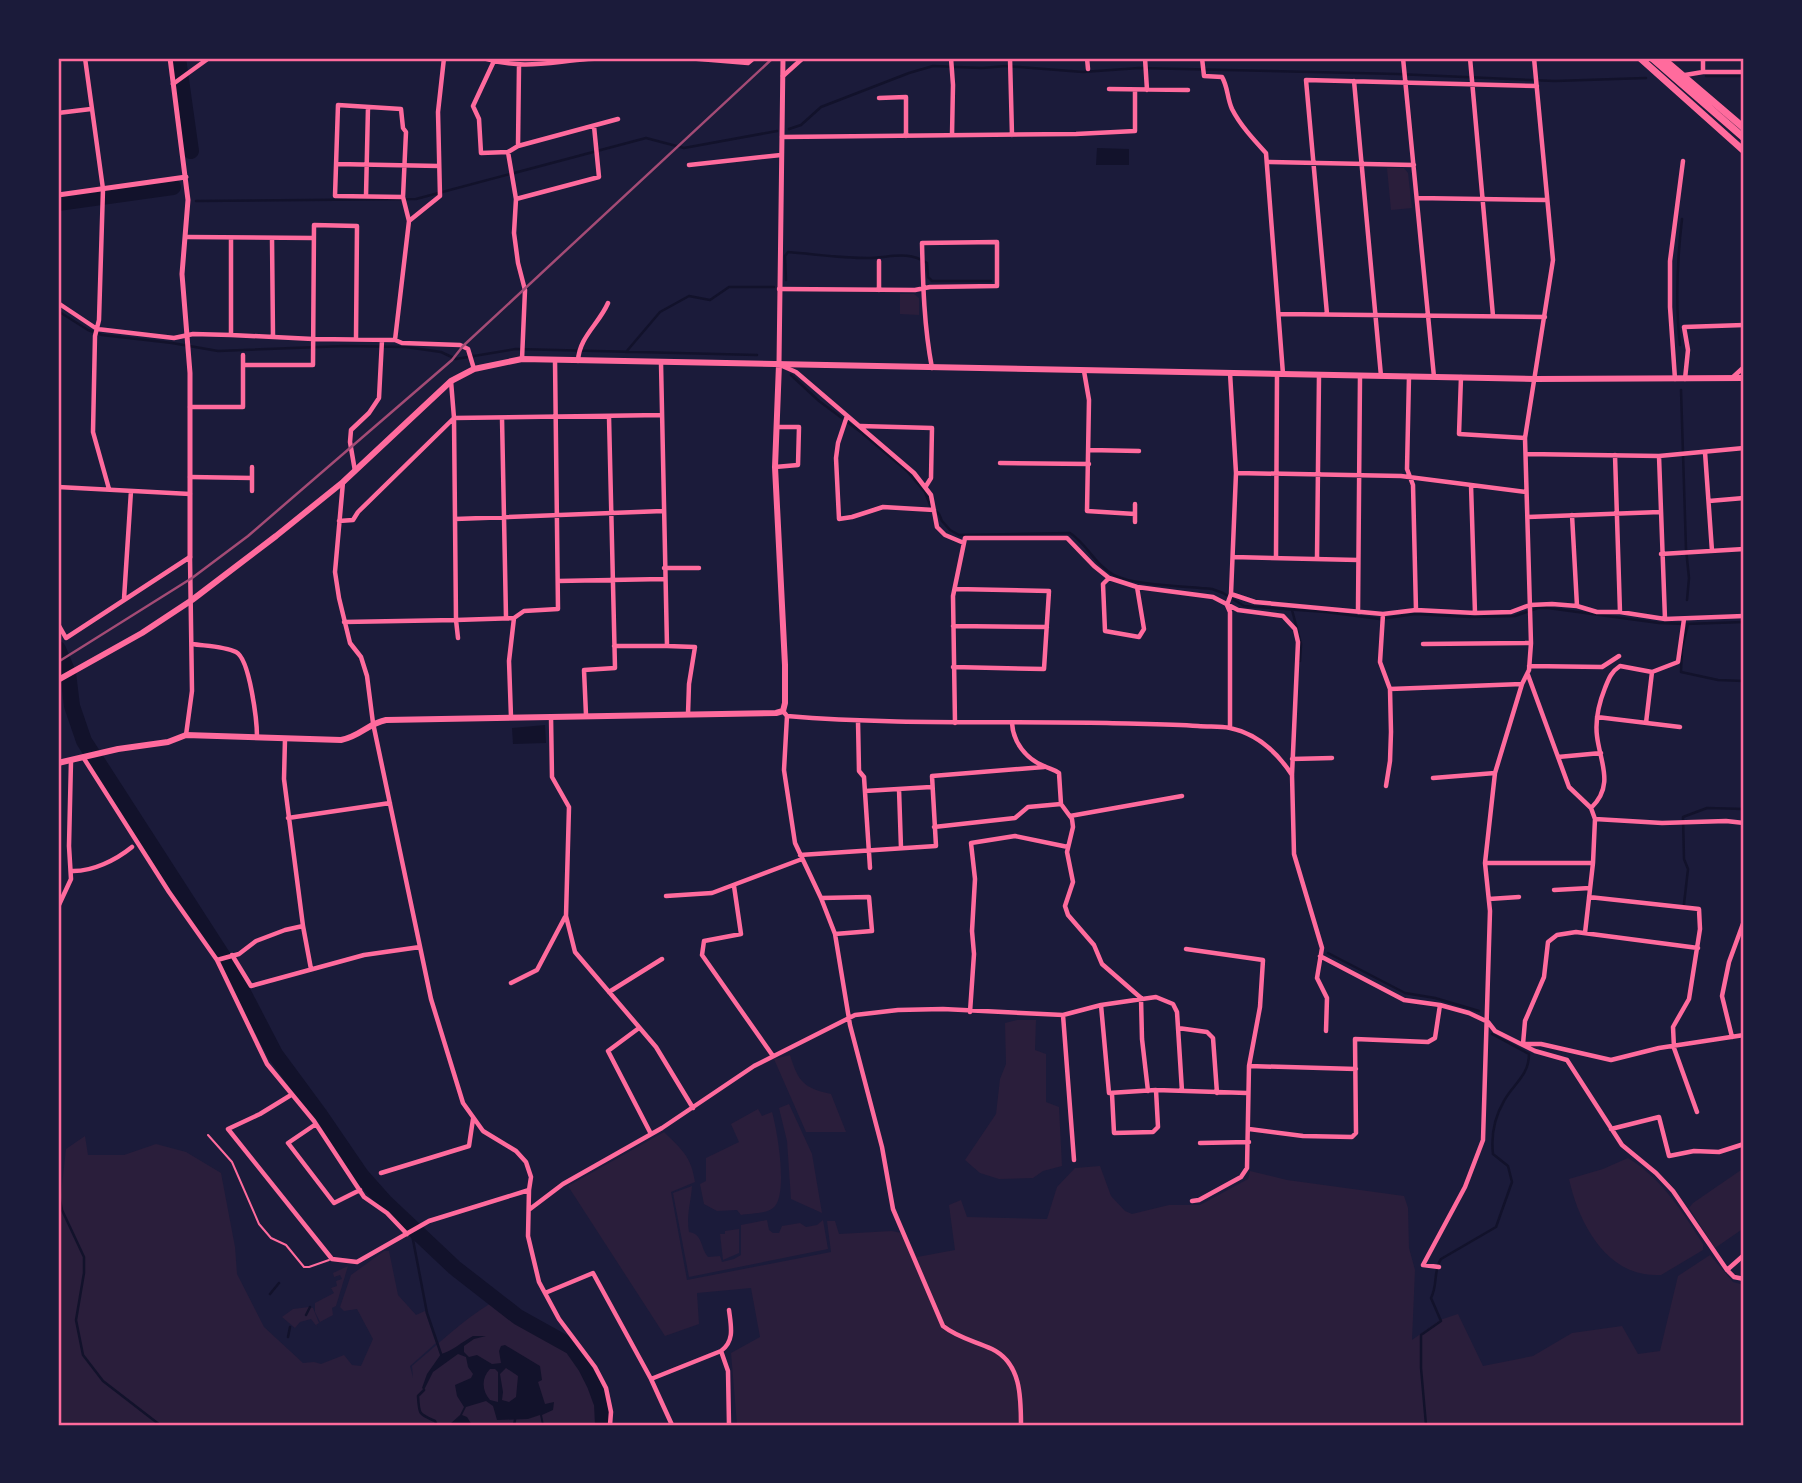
<svg xmlns="http://www.w3.org/2000/svg" width="1802" height="1483" font-family="'Source Sans 3',sans-serif">
<style>
.green{fill:#2a1e3b}
.water{fill:#12122b;fill-rule:evenodd}
.lines{fill:none;stroke-linecap:round;stroke-linejoin:round}
.stream{stroke:#12122b;stroke-width:2.5}
.river{stroke:#12122b;stroke-width:16}
.service{stroke:#ff6b9d;stroke-width:2}
.minor{stroke:#ff6b9d;stroke-width:4.5}
.tertiary{stroke:#ff6b9d;stroke-width:5}
.secondary{stroke:#ff6b9d;stroke-width:5}
.primary{stroke:#ff6b9d;stroke-width:6}
.trunk{stroke:#ff6b9d;stroke-width:7}
.rail{stroke:#a44b75;stroke-width:2.5}
.neatline{fill:none;stroke:#ff6b9d;stroke-width:2.5}
</style>
<rect width="100%" height="100%" fill="#1b1b3a"/>
<path class="green" d="M1387 168H1404L1408 173 1412 208 1391 210Z
M900 294H914L919 298V315L900 314Z
M1017 1020H1036L1035 1050 1046 1054V1102L1059 1107 1062 1166 1043 1171 1033 1178 999 1179 980 1173 965 1160 996 1114 1000 1079 1006 1064 1005 1023Z
M790 1055C798 1081 803 1088 831 1094L846 1132H806L774 1059Z
M789 1104 812 1154 822 1213 791 1199 787 1141 779 1108Z
M758 1109 762 1116 772 1112C777 1129 789 1196 773 1208 766 1214 750 1213 741 1215L737 1210 717 1211 704 1204 700 1184 706 1181V1158L739 1142 731 1124Z
M664 1132C682 1150 691 1156 695 1182L671 1192 687 1280 831 1252 827 1221H835L839 1234 892 1231 906 1234 917 1257 955 1250 949 1205 961 1200 967 1217 1047 1219 1057 1187 1075 1168 1100 1166 1111 1196 1125 1211 1132 1214 1169 1205H1200L1248 1179 1250 1171 1287 1180 1404 1196 1408 1208 1409 1248 1415 1270 1412 1340 1440 1320 1458 1314 1483 1366 1533 1356 1572 1333 1622 1326 1638 1354 1660 1351 1678 1276 1710 1255 1733 1282 1744 1285V1425H737L731 1353 760 1337 751 1288 697 1293 699 1324 665 1336 568 1186Z
M85 1136 88 1155H124L156 1144 186 1152 221 1173 235 1247 237 1274 264 1327 303 1363 314 1362 321 1364 344 1355 352 1365 361 1366 373 1339 357 1309 344 1311 340 1307 351 1275 384 1251H389L398 1295 416 1315 425 1311 436 1343 410 1366 413 1378 412 1366C438 1344 462 1321 491 1303L519 1322 568 1349 595 1400 597 1425H58V1221L66 1149Z
M1628 1158C1662 1179 1682 1211 1703 1244V1250L1661 1275C1607 1278 1579 1224 1569 1179L1603 1169Z
M1744 1168V1228L1715 1248 1689 1208 1693 1203Z
M692 1186C691 1203 686 1215 689 1232 703 1234 700 1247 708 1257L720 1256 722 1262 734 1259 741 1255V1225L767 1220 769 1230 773 1233H779L782 1226 800 1223 806 1227 817 1225 823 1220 828 1249 689 1277 673 1193Z
M739 1229V1253L723 1260 720 1234H725V1231Z
M348 1266 336 1306 332 1308 333 1315 320 1322 315 1312V1303L334 1293 331 1288 337 1286 336 1281 342 1279 340 1275 334 1277 333 1273Z
M309 1307 313 1308 319 1323 316 1325 318 1328 311 1319 300 1322 295 1328 282 1317 293 1309Z"/>
<path class="water" d="M1097 148 1129 149V165H1096Z
M545 725 546 743 513 744 512 728Z
M473 1336H486L474 1339 464 1346V1352L469 1357 477 1355 492 1364 501 1363 499 1351 501 1346 505 1345 540 1366 542 1380 538 1382 545 1404 554 1402 553 1410 542 1415 544 1425H542L540 1415 528 1419 497 1420 493 1406 486 1401 466 1407 462 1415 467 1417 472 1425H449L460 1415 464 1407 457 1396 455 1385 471 1378 473 1374 468 1367 466 1357 458 1354 433 1372 424 1390 422 1388 427 1374 441 1354C451 1352 463 1341 473 1336ZM506 1368 518 1376 516 1397 509 1402 502 1400 503 1392 500 1374ZM490 1369H495L498 1372V1402L490 1400C482 1391 481 1378 490 1369Z"/>
<g class="lines">
<path class="stream" d="M1706 76H1744
M789 129 801 125 821 107 909 73 933 66 982 68 1006 66 1083 72 1139 68 1397 74 1555 81 1646 78
M196 201 416 199 646 138 684 148 777 131
M786 280 785 256 788 252C814 254 841 258 867 258 890 258 907 250 927 263L928 277 932 281H991
M58 311 88 330 102 335 172 343 218 351 345 346 406 347 441 352 456 359 516 349 757 355
M1680 345C1675 302 1677 262 1682 219
M626 352 660 312 689 296 710 300 729 287H774
M791 375 819 401 862 433 907 471 925 492 930 505 939 514 942 521 950 530 959 535 1070 533C1087 544 1095 565 1114 575 1135 586 1187 586 1212 589L1223 593 1244 606 1326 612 1380 619 1415 614 1470 617 1515 616 1538 608H1548L1659 623 1685 624 1744 622
M1681 390 1686 549 1689 578 1687 600
M1292 610 1301 644 1300 661
M1688 624 1682 648 1681 672 1718 680 1744 681
M1684 904 1688 869 1684 859 1683 817 1707 808 1744 809
M1328 953 1405 993 1435 998 1479 1011
M58 1190 62 1210 84 1257V1273L76 1320 83 1355 103 1381 160 1425
M410 1224 427 1313 441 1354
M270 1294 279 1283
M306 1315 310 1307
M288 1337 290 1327
M424 1390 418 1396C419 1415 419 1414 435 1421L437 1425
M514 1425 515 1420
M1426 1425 1421 1368V1335L1441 1321 1431 1298C1438 1285 1433 1271 1441 1259L1496 1227 1512 1182 1508 1166 1493 1154C1491 1136 1494 1118 1504 1101 1513 1084 1529 1076 1529 1054L1492 1034"/>
<path class="river" d="M178 58 191 151
M58 203 173 187
M58 649 68 673 72 706 84 741 231 969 275 1054 320 1115 361 1175 385 1202 455 1268 518 1317 572 1347 586 1367 595 1385 602 1404 603 1425"/>
<path class="service" d="M208 1135 232 1162 259 1224 271 1238 286 1245 304 1267H309L329 1260"/>
<path class="minor" d="M85 58 103 189 99 320 95 336 93 432 109 489
M483 58C524 70 548 62 588 59 610 58 633 59 655 58
M687 58 748 63 754 58
M951 58 953 85 952 135
M1010 58 1012 135
M1087 58 1088 69
M1145 58 1147 90
M1202 58 1204 76 1222 77C1228 87 1227 98 1232 109 1240 125 1254 140 1266 153L1283 374
M1403 58 1434 377
M1470 58 1493 316
M494 61 473 106 479 119 481 153 508 152 518 146 618 119
M1703 72V58
M1685 75 1703 72H1744
M783 76 803 58
M1354 81 1381 376
M173 84 209 58
M1109 89 1188 90
M879 98 906 97V136
M58 113 91 109
M782 137 1076 134 1135 131V90
M518 146 519 66
M508 152 516 199 514 233 518 263 525 290 522 359
M1268 162 1414 165
M336 164 439 166
M689 165 781 155
M366 196 368 107
M403 197 406 132 403 128 401 109 338 105 335 196 403 197 409 221
M1417 198 1547 200
M516 199 599 177 594 126
M187 237 313 238
M231 238V335
M272 238 273 336
M879 261V290
M779 289 915 290 930 287 997 286V242L922 243C923 285 924 326 932 368
M58 303 97 329 174 338 193 334 231 335 313 339 395 340 402 343 460 345 468 349 474 369
M1279 314 1545 317
M1327 314 1306 80 1537 86
M395 340 409 221 440 196 438 112 444 58
M578 361C579 337 599 324 608 303
M243 365H313L314 225 357 226 356 339
M780 365 796 372 914 473 931 495 937 527 945 535 964 543
M1084 371 1089 400 1087 511 1135 514
M1230 373 1236 473 1231 594 1227 605 1230 612V728
M1409 376 1407 469 1413 485 1416 610
M1461 377 1459 434 1525 438
M1732 378 1744 367
M1675 379 1670 307V261L1683 161
M1685 379 1688 350 1684 327 1744 325
M451 381 454 418 456 620 514 618 524 611 558 609 555 360
M190 407H243V355
M847 416 838 443 836 458 839 519 852 517 883 507 934 510
M502 418 506 617
M860 426 932 428 931 478 926 486
M1089 450 1139 451
M1705 452 1712 551
M1526 454 1659 456 1744 448
M1615 455 1620 612
M1659 456 1665 619
M1000 463 1089 464
M775 467 798 465 799 427H777
M355 471 350 442 351 430 369 413 379 398 382 340
M1236 473 1401 476 1526 492
M190 477 252 478V491
M252 478V467
M343 482 335 572 339 598 350 643 361 657 367 676 373 723 431 999 463 1103 483 1131 516 1151 526 1162 531 1177 529 1190 528 1236 539 1282 559 1319 595 1367 606 1388 611 1412 610 1425
M1471 485 1475 613
M58 487 190 494
M1709 501 1744 498
M1572 515 1577 606
M1528 517 1660 512
M455 519 663 511
M339 521 353 520 358 512 454 418 662 415
M1135 522V504
M1661 554 1744 549
M1233 557 1358 560
M1276 558 1277 374
M1317 559 1319 375
M664 568H699
M1109 578 1103 584 1105 631 1139 637 1144 629 1137 587
M558 581 664 579
M1231 594 1255 602 1383 614 1416 610 1475 613 1511 612 1530 605 1552 604 1577 606 1597 612H1620L1665 619 1744 616
M124 599 131 491
M1358 612 1360 376
M1383 614 1380 662 1390 689 1391 732 1390 761 1386 786
M344 622 456 620 458 638
M58 624 66 638 190 557 192 691 186 735
M953 626 1047 627
M192 644C205 646 224 646 236 652 250 659 257 722 257 737
M1423 644 1531 643
M614 646H667L661 363
M667 646 695 647 689 684 688 714
M1529 666 1602 667 1619 656
M953 667 1044 669 1049 591 955 589
M1528 675 1569 787 1591 808 1595 819 1593 863 1585 933
M1390 689 1522 684
M783 711 787 716 784 770 795 843 821 898 835 934 850 1025 882 1147 893 1209 943 1326C958 1338 975 1341 992 1349 1021 1363 1021 1397 1021 1425
M586 715 584 670 615 668 609 417
M787 716C894 725 1001 721 1107 723 1138 724 1168 724 1198 726 1209 727 1220 726 1230 728 1258 734 1277 752 1292 775
M511 717 509 661 514 618
M551 717 552 777 569 807 566 916 575 952 656 1047 693 1108
M1597 717 1680 727
M858 721 859 771 864 777 870 868
M955 723 953 596 965 538H1067L1094 566 1109 578 1137 587 1213 597 1238 610 1283 616 1295 629 1298 642 1292 775 1294 854 1322 948 1317 978 1327 998 1326 1031
M1012 723C1013 742 1026 759 1044 766 1050 769 1054 769 1059 773L1061 804 1072 819 1073 827 1067 852 1073 882 1065 906 1068 915 1094 945 1102 964 1141 998 1142 1039 1148 1091
M1646 723 1652 672
M83 757 169 892 217 960 267 1064 314 1121 364 1197 387 1213 407 1234
M1558 757 1601 753
M1292 759 1332 758
M1433 778 1495 773
M899 789 901 848
M865 791 931 787
M1591 808C1615 785 1600 762 1597 736 1595 720 1599 703 1605 688 1609 678 1611 672 1620 666L1652 672 1678 662 1684 619
M1070 816 1182 796
M288 818 390 803
M1595 819 1662 823 1726 821 1744 823
M934 827 1015 818 1028 807 1061 804
M800 855 936 846 932 776 1044 767
M1486 863H1593
M71 871C92 872 116 860 132 847
M734 886 741 934 704 941 702 955 773 1056
M1554 890 1590 888
M666 896 712 893 802 859
M1589 897 1699 909 1700 929 1689 999 1673 1027 1674 1048 1697 1112
M821 898 869 897 872 931 835 934
M1489 899 1519 897
M58 907 71 879 69 846 71 761
M303 926 311 969
M1186 949 1263 960 1260 1007 1249 1066 1247 1168 1241 1177 1199 1200 1192 1201
M232 955 251 986 364 955 420 947
M1320 956 1404 1000 1440 1005 1469 1013 1488 1022 1495 1031 1535 1051 1567 1060 1622 1145 1656 1173 1673 1191 1727 1270 1734 1277 1744 1279
M217 960 239 954 256 941 285 930 303 926 284 779 285 739
M511 983 537 970 565 917
M609 992 662 959
M1101 1005 1109 1093 1156 1090 1247 1093
M970 1012 974 954 972 931 975 879 971 843 1015 836 1068 847
M1063 1015 1074 1160
M639 1028 608 1051 651 1134
M1178 1028 1207 1032 1213 1038 1217 1093
M1732 1037 1722 996 1729 962 1744 921
M1523 1044 1525 1021 1544 977 1548 942 1557 935 1576 932 1698 948
M1524 1044H1541L1611 1060 1659 1048 1744 1035
M1249 1066 1356 1069
M1112 1094 1114 1133 1153 1132 1158 1127 1156 1090
M291 1095 260 1114 228 1129 332 1259 357 1262 429 1221 529 1190
M316 1124 288 1143 334 1203 360 1190
M1249 1129 1303 1136 1352 1137 1356 1133 1355 1039 1428 1042 1435 1038 1440 1005
M1611 1129 1659 1117 1669 1156 1694 1151 1719 1152 1744 1144
M1200 1143 1249 1142
M381 1173 469 1146 473 1119
M530 1209 563 1184 662 1128 754 1066 855 1015 898 1010 943 1009 1063 1015 1101 1005 1156 997 1173 1004 1177 1012 1182 1091
M1439 1267 1423 1265 1465 1187 1483 1140 1490 911 1485 863 1495 773 1522 684 1529 670 1531 643 1525 438 1553 260 1534 58
M1727 1270 1744 1255
M545 1293 593 1273 651 1379
M721 1351C735 1341 731 1326 729 1310
M672 1425 651 1379 721 1351 728 1371 729 1425"/>
<path class="tertiary" d="M170 58 188 200 182 274 190 373V557
M58 195 186 177"/>
<path class="secondary" d="M779 364 783 58"/>
<path class="primary" d="M58 680 142 633 192 600 276 536 343 482 451 381 474 369 522 359 1535 379 1744 378
M58 763 118 749 168 742 186 735 341 740C361 736 367 724 386 720L776 713 783 711 785 703V665L775 467 779 364"/>
<path class="trunk" d="M1640 58 1744 151
M1652 58 1744 138
M1662 58 1744 128"/>
<path class="rail" d="M58 662 192 578 248 536 452 360 463 346 773 58"/>
</g>
<rect width="1802" height="1483" fill="none" stroke="#1b1b3a" stroke-width="119"/>
<rect x="60" y="60" width="1682" height="1364" class="neatline"/>
</svg>
